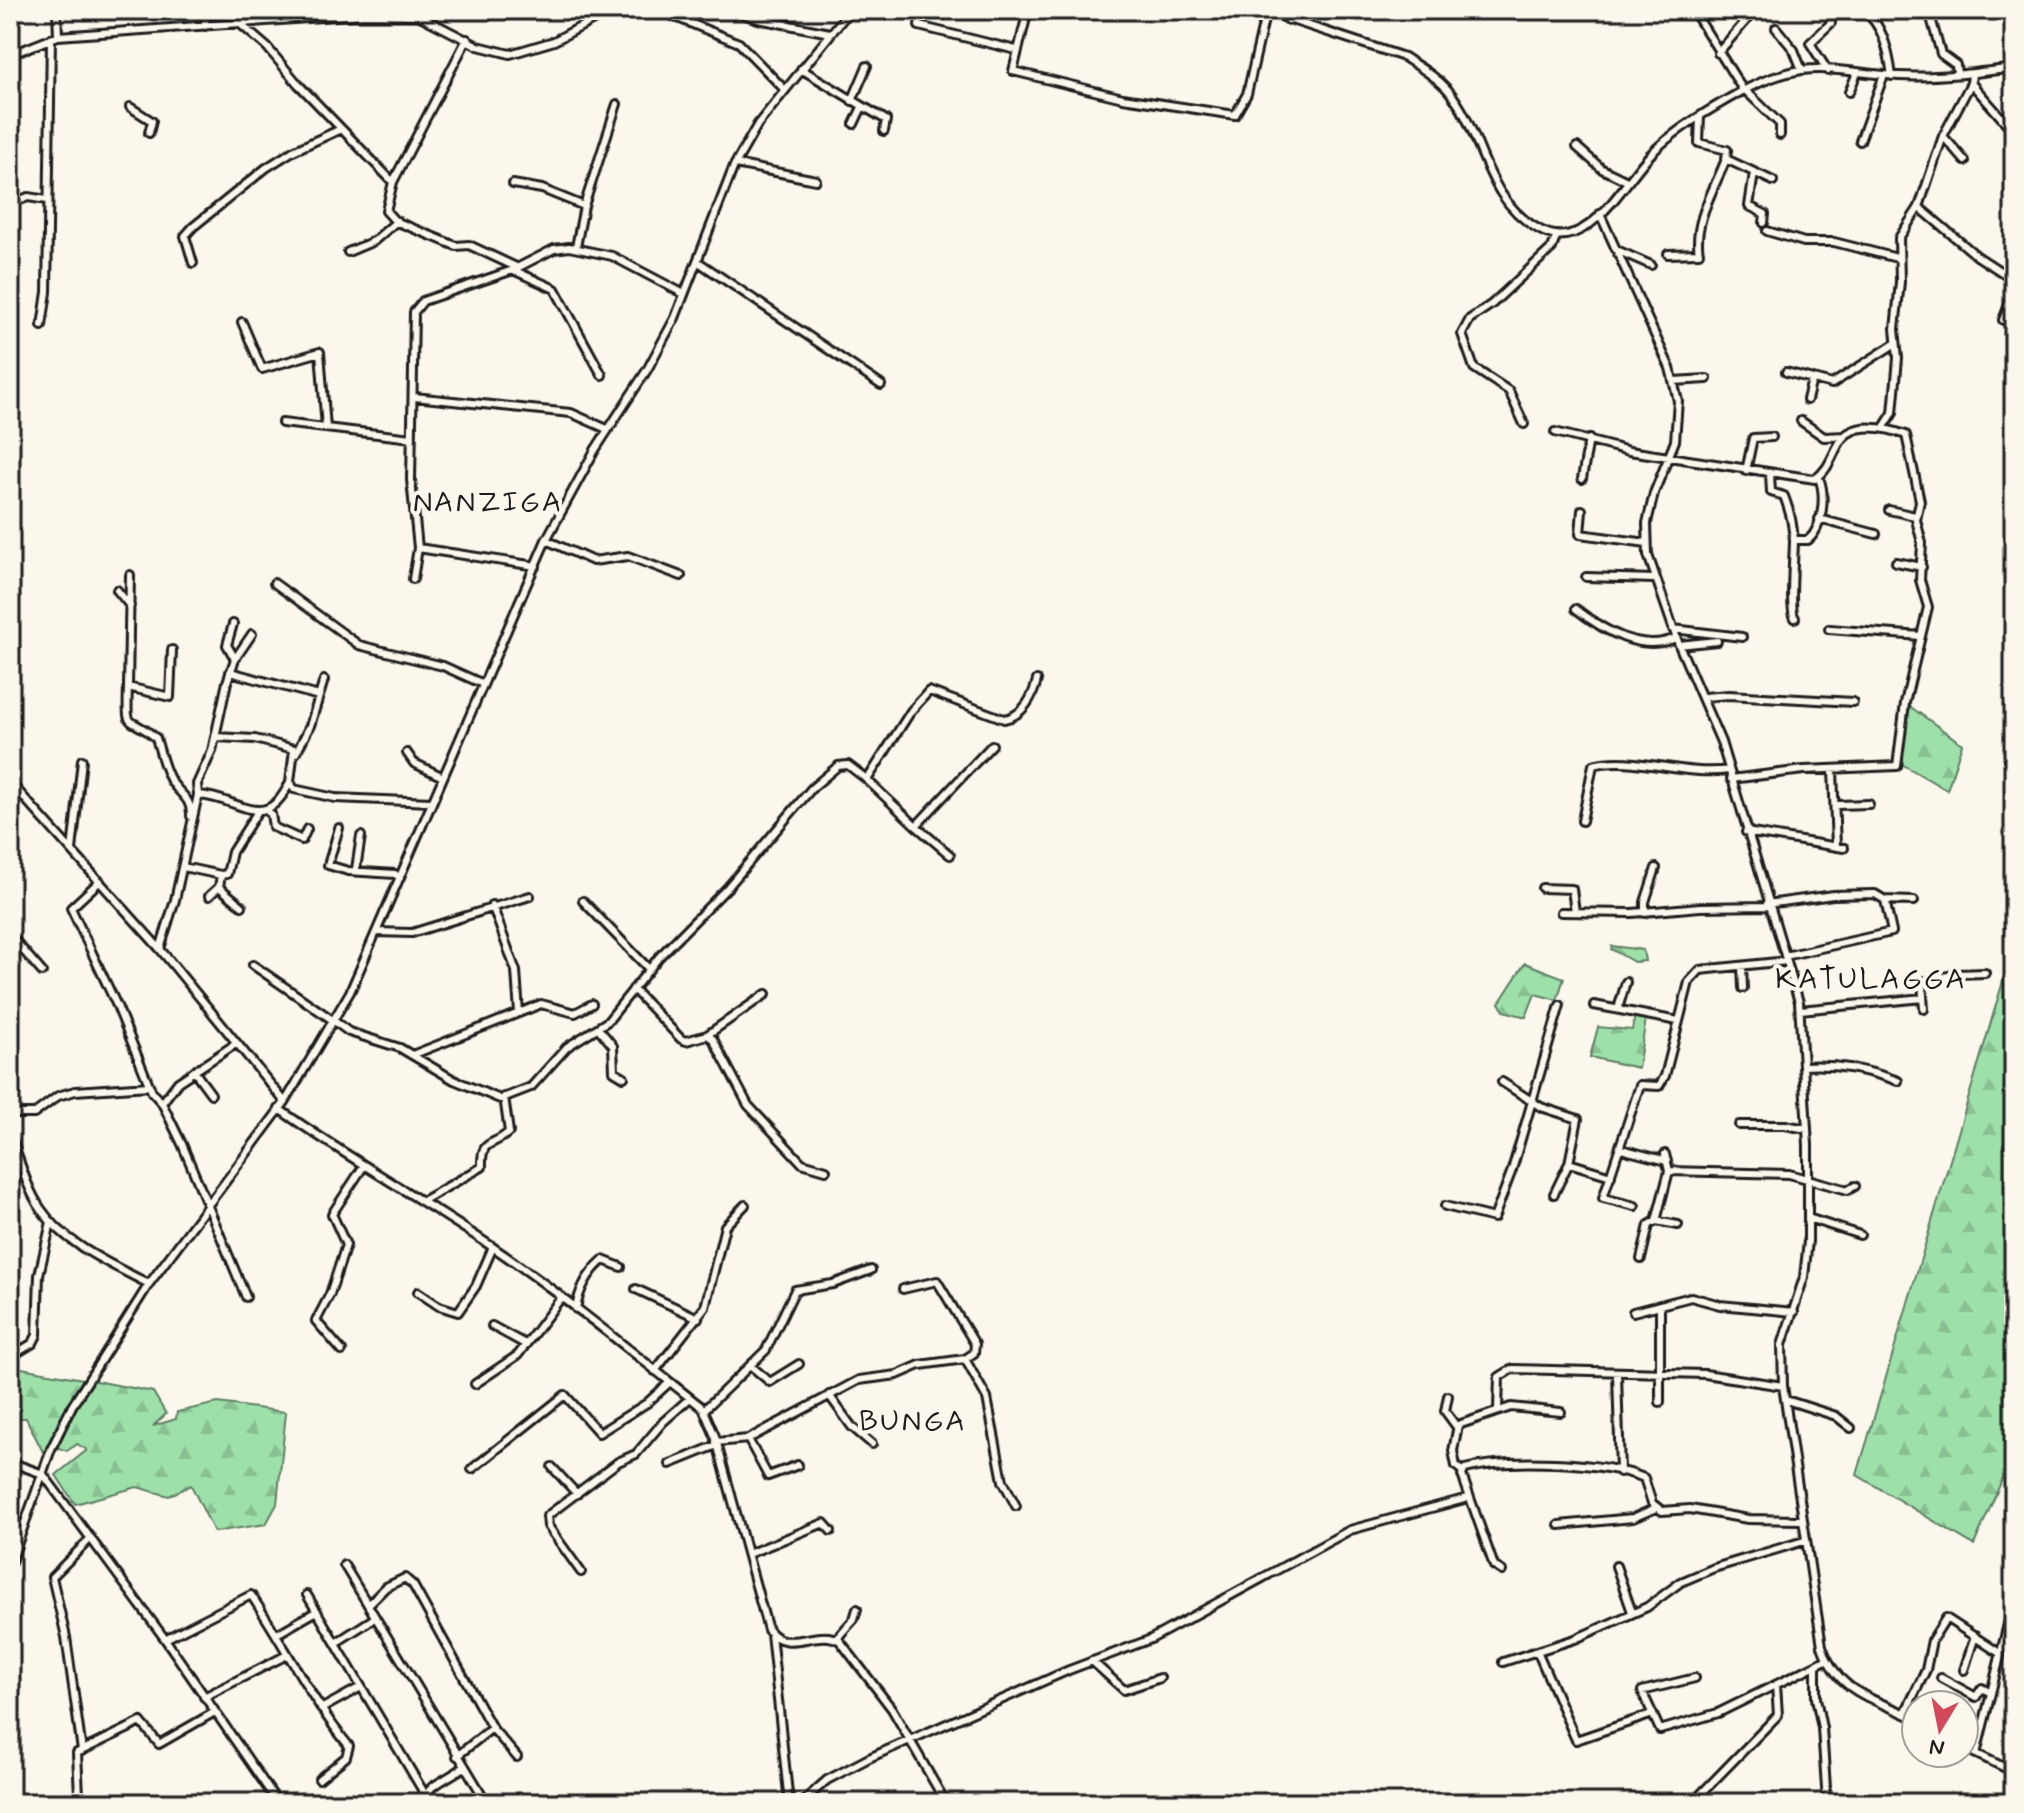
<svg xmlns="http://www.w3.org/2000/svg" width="2024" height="1813" font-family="Mynerve,sans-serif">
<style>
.forest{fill:url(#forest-firs);stroke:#5d7e63;stroke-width:2}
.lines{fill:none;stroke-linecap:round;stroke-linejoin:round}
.minor-casing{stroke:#1c1c1c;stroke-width:12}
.minor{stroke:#fbf7ec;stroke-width:6}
.labels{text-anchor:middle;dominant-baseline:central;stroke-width:8;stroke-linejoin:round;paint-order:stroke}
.quarter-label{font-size:30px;letter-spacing:2px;fill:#1c1c1c;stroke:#fbf7ec}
</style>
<defs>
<pattern id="forest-firs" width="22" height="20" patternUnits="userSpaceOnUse" patternTransform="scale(2)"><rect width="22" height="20" fill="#9ee0aa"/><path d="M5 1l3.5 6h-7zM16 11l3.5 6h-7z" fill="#88c092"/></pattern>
</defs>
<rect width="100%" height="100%" fill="#fbf7ec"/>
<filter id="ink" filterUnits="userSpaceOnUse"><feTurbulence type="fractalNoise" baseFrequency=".0125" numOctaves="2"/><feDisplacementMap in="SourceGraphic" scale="16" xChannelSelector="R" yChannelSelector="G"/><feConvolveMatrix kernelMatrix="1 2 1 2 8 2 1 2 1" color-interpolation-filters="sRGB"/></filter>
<g filter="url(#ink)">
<path class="forest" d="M1908 705 1962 744 1947 790 1900 763Z
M2014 944V1452L1974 1545 1857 1475Z
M1612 946 1643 950 1645 961 1634 962 1611 949Z
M1525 963 1564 978 1557 1000 1535 994 1526 1017 1504 1011 1499 1003Z
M1635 1015 1646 1019 1638 1068 1590 1057 1598 1027 1632 1030Z
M10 1366 83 1379 45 1456 26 1418H10Z
M91 1380 153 1392 166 1414 153 1426 176 1419 177 1412 218 1403 286 1412 277 1504 266 1524 214 1532 191 1485 169 1496 137 1487 75 1504 56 1475 87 1450 77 1444 67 1451 56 1447Z"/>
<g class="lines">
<defs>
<path id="minor" d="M57 10 58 36
M658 10 739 43 785 90
M730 10 758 19
M759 10 758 19 830 33
M921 10 919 26 1016 50
M1028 10 1013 71 1123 98 1235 115 1247 94 1266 11
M1261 10 1404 57C1419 67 1436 76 1448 90 1485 134 1482 198 1540 230 1587 256 1623 183 1650 155 1665 139 1684 126 1703 114 1732 96 1767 75 1802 70 1833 66 1868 75 1899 76 1937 78 1976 73 2014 68
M1693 10 1743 90
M1862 10C1883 22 1889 54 1892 76
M1931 18 1941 54 1956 65 1957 74
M1288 20 1299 10
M239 23 267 47 298 84 393 182
M205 26 206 10
M1776 28 1794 50 1802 70
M467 39 393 182 386 211 395 221 456 246 469 245 516 267
M1718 53 1750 16
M10 55 58 36 365 14 418 15 478 46 510 54 554 41 612 10
M801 69 886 120 884 131
M1828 71 1810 43 1831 23V10
M1971 83 2014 132
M1745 90 1780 124V135
M1849 92 1857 73
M852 101 867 66
M130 107 152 121 149 133
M1700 116 1699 143 1727 150 1726 159 1773 181
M854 124 862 107
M1943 136 1965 161
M1860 141 1884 75
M1577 147 1602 169 1627 181
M735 164 816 180
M1754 173 1749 206 1765 214 1764 223
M513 184 542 189 584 206 576 247
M10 204 28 197 47 200
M584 206 617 104
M1919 207 1977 256 2014 280
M1600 214 1670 368 1678 401 1675 441 1654 493 1647 523 1648 555 1679 645 1721 742 1799 1002 1808 1145V1241L1804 1277 1782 1345 1783 1386 1822 1646C1838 1695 1875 1698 1916 1719
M1767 231 1804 242H1834L1897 258
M1619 251 1651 265
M348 252 374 241 397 221
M1668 254 1699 253C1693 222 1715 188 1726 159
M697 261 881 385
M193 263 185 236 193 227 266 168 293 151 341 129
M513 270 555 289 602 375
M2003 320 2014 292
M242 322 262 369 320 352 326 428
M42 326 47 292 51 39
M1786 372 1832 384 1896 343
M1674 381 1707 379
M414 397 571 413 607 429
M1807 400 1812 379
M1801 421 1824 437 1845 436
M282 423 412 438
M1524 424 1509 391 1474 368 1462 334 1470 319 1492 304 1552 248 1557 235
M1884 427 1893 413 1898 358 1895 329 1900 282 1899 238 1919 207 1943 136 1971 83 1972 74
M1555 432 1629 451 1815 479C1829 470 1832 455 1840 442 1853 420 1887 428 1906 435L1920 501 1916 520 1922 543 1920 580 1928 607 1905 703 1897 766 1804 770 1731 779
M1746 471 1753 438 1772 437
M1770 474 1771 492 1784 496C1791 515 1792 521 1794 540H1808C1823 528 1826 495 1819 478
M1582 479 1589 439
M1582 510 1580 534 1647 543
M1889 510 1915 516
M1819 519 1876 534
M546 540 593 561 628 556 681 576
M1794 540C1794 555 1789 611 1795 618
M1896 562 1922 567
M536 566 418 548 411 480 414 312 423 301 513 270 554 249 569 247 612 256 684 294
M1586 577 1655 579
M413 579 418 548
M274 583 359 645 443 666 483 684
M117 590 130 606
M1576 609C1604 631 1641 653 1676 638
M233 624 227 645 235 659
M1673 629 1742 637
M1829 629 1921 636
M252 634 235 659 227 682 212 751 197 784 198 795C240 797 265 835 290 782
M1679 645 1717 641
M172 650 170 697 128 687C126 735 128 713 156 738 160 751 163 765 169 777 176 793 192 796 191 816
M230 672 319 696
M128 687 130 575
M1704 697 1729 695 1853 702
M216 737 255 739 294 749 290 782 294 789 335 798 432 802
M296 753 310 726 324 680
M407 753 414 763 443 777
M1833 770 1836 847
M865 778 916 826 992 745
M10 782 160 949 285 1102
M1837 805 1869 804
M267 811 271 814 273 827 302 840 307 829
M1582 821 1593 765C1633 754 1683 777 1729 770
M916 826 950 855
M339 828 328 865 348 871 395 874 400 878
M1746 832 1844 848
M72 850 82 760
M183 867 221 875 219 887 209 896
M356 869 361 836
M221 875 227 874 232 852 258 811
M100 881 71 908 117 1006 152 1092 162 1103 182 1144 246 1297
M219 887 242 906
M1542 888 1572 889 1575 912
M583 901 649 969
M1767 904 1833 895 1875 894 1885 900 1914 901
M1561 912 1632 913 1700 907 1768 906
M1645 913V902L1656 868
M376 932 412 933 530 896
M10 935 42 972
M160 949 175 900 198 795
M1785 956 1892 932 1885 900
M253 965 334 1021
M1742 966 1743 988
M633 989 681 1039 686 1041 707 1035 713 1039 748 1105 802 1163 826 1170
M1594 1005 1678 1021
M1618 1009 1626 982
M1924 1009 1922 982 1957 974 1985 973
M1800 1010 1923 998
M519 1013 541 1004 575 1013 592 1004
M334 1021 349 1032 400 1048 454 1080 500 1099 531 1087 567 1047 608 1021 659 957 728 887 812 788 838 766 848 765 865 778 869 777 911 711 929 691 1004 719C1023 716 1033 697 1037 680
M599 1029 613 1046 614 1071 624 1077
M707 1035 766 994
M412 1055 519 1013 516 971 492 905
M1803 1066C1838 1064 1865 1069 1898 1081
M194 1071 211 1094
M1502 1082 1541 1107 1578 1119 1569 1163 1554 1194
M162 1103 178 1082 237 1043
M279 1109C349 1159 424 1200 494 1248 566 1297 634 1354 703 1408L715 1436 768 1630C788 1655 817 1627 840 1641L892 1709 946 1803
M10 1114H34L58 1096 75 1091 149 1086
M1739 1125H1785L1807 1129
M10 1133C19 1157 26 1188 41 1209 64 1244 113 1265 149 1284
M1621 1149 1667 1161
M1569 1163 1611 1176
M1669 1171 1789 1174 1848 1190 1855 1186
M424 1200 482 1167C481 1137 492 1148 509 1132L504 1097
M1445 1206 1494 1218 1512 1170 1560 1005
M1635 1206 1603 1198 1640 1085 1659 1086 1665 1076 1689 982 1700 970 1787 961
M1808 1218 1860 1235
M1656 1221 1678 1225
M1641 1259 1649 1225 1656 1221 1669 1171 1665 1154
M636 1289 698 1318
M418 1292 439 1306 458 1312 476 1286 493 1247
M1660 1306V1402
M576 1309C579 1290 588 1273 603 1260L621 1267
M1633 1312 1691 1297 1720 1305 1794 1312
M492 1326 525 1344
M342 1351 316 1321 330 1294 346 1245 332 1214 363 1167
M10 1357 33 1343 37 1335 39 1275 51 1222
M965 1359 987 1398 1003 1481 1016 1506
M751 1366 770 1382 799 1364
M655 1371 705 1307 725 1226 745 1205
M1617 1374 1620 1472
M475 1384 518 1355 561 1298
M829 1395 852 1427 872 1444
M1448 1396 1445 1411 1456 1426
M1786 1400 1836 1416 1851 1428
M1498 1409 1499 1377 1512 1369 1705 1374 1783 1386
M704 1410 766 1350 795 1290 833 1284 871 1270
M748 1439 859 1380 897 1375 920 1365 965 1359 974 1353 975 1344 937 1281 903 1289
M716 1442 748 1439 768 1476 798 1465
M10 1462 43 1474 165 1639 278 1803
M670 1464 717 1445
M552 1467 577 1494
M472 1469 565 1395 599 1433 647 1403 670 1382
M1462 1471 1456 1466 1453 1451 1458 1425 1511 1407 1561 1412
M1559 1525 1633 1518 1656 1508
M748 1554 824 1523 831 1531
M10 1565 51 1449 72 1406 149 1284 285 1102 350 992 546 540 595 450 647 370 675 318 734 166 758 124 850 10
M344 1565 487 1803
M1616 1566 1632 1612
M1502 1571 1494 1566 1462 1475 1465 1469C1507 1458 1604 1461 1644 1478L1652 1503 1662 1511 1690 1509 1748 1519 1801 1520
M581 1572 548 1526 547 1516 618 1462 636 1454 663 1422 690 1398
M307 1595 430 1803
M368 1605 386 1587 405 1578 413 1585 492 1728 517 1757
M277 1634 317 1611
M771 1634 789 1803
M837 1638 854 1619 857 1609
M165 1639 251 1595C285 1645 310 1699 349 1746L346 1757 319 1779
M337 1642 373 1619
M1538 1653 1576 1740 1653 1714
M1092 1661 1124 1690 1160 1678
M1503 1662 1575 1639 1647 1607 1681 1582 1714 1568 1804 1541
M1816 1666V1698L1822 1728 1827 1803
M1964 1670 1975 1636
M1695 1678 1642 1691 1660 1730 1718 1713 1826 1660
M1941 1678 1976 1697 1982 1688 1991 1693
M204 1697 285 1656
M321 1709 361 1687
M1905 1713 1926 1670 1932 1640 1946 1618 2001 1654
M1964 1748 2014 1772
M82 1751 66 1637 52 1577 91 1538
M1976 1754 2011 1612
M457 1756 492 1728
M79 1795 77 1753 141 1722 159 1744 213 1713
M426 1795 432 1787 463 1768
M801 1803 827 1780 869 1758 1069 1670 1151 1639 1350 1530 1468 1498
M1687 1803 1698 1797 1778 1715 1776 1685"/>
</defs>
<use href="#minor" class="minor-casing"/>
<use href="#minor" class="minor"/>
</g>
</g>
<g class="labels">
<g class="quarter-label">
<text x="488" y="502">NANZIGA</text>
<text x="1871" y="979">KATULAGGA</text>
<text x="913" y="1421">BUNGA</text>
</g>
</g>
<rect width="2024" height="1813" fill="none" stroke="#fbf7ec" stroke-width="40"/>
<rect x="20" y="20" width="1984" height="1773" fill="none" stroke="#1c1c1c" stroke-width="3" filter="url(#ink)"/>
<g transform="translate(1940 1729) rotate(190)"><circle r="38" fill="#fbf7ec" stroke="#a29f99" stroke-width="2"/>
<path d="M0-6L14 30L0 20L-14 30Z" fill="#d1495b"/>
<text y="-12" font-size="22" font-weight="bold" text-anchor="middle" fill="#1c1c1c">N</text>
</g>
</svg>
